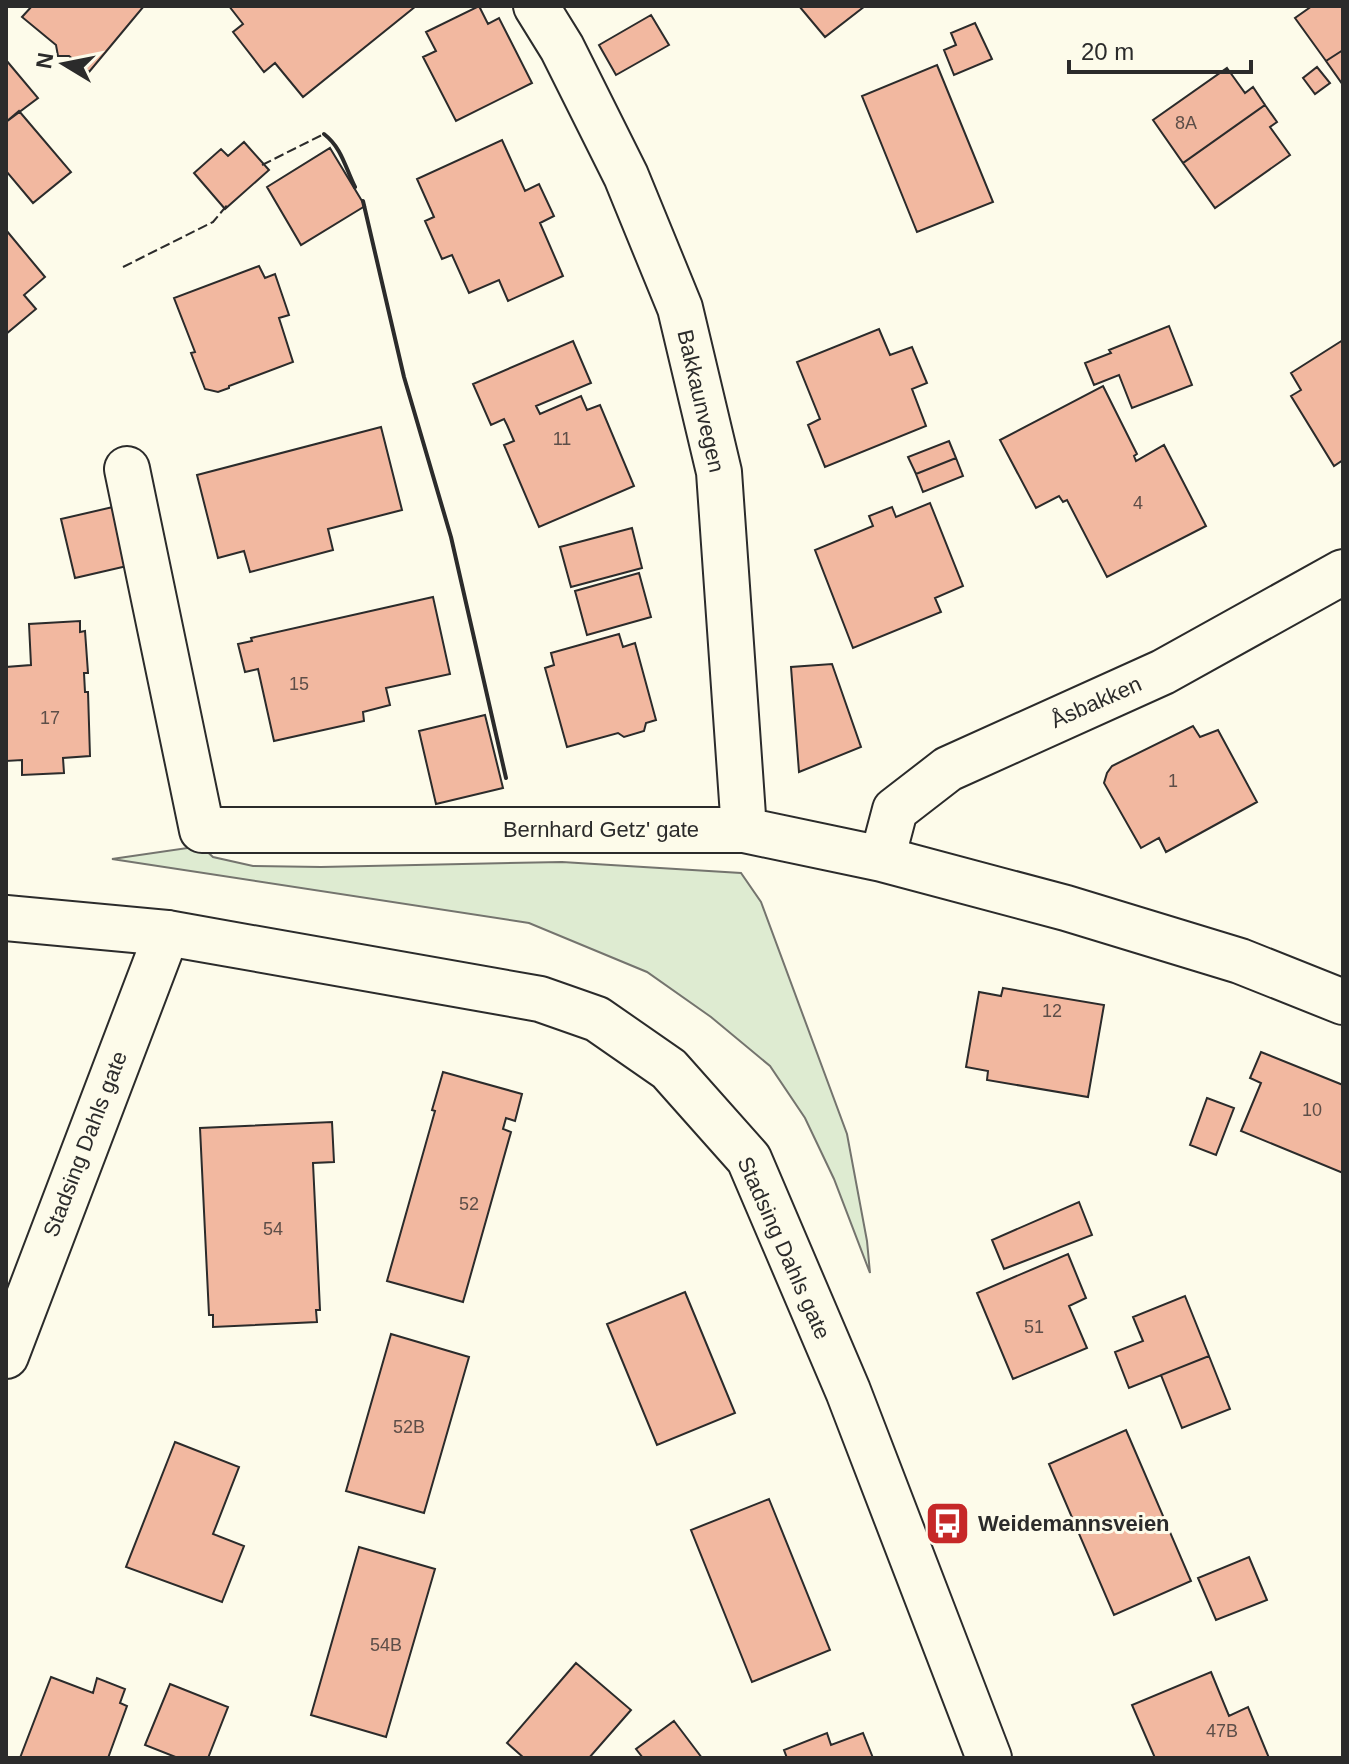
<svg xmlns="http://www.w3.org/2000/svg" width="1349" height="1764" font-family="Arial,sans-serif">
<style>
.green{fill:#deebd1;stroke:#74746e;stroke-width:2}
.building{fill:#f2b8a0;stroke:#2b2b2b;stroke-width:2}
.lines{fill:none;stroke-linecap:round;stroke-linejoin:round}
.minor-casing{stroke:#2b2b2b;stroke-width:48}
.major-casing{stroke:#2b2b2b;stroke-width:48}
.minor{stroke:#fdfbea;stroke-width:44}
.major{stroke:#fdfbea;stroke-width:44}
.fence{stroke:#2b2b2b;stroke-width:2;stroke-dasharray:10 4;stroke-linecap:butt}
.wall{stroke:#2b2b2b;stroke-width:4}
.labels{text-anchor:middle;dominant-baseline:central;stroke-width:6;stroke-linejoin:round;paint-order:stroke}
.number-label{font-size:18px;fill:#5d4e48}
.street-label{font-size:22px;fill:#2b2b2b;stroke:#fdfbea}
.poi-label{font-size:22px;font-weight:bold;fill:#2b2b2b;stroke:#fdfbea;text-anchor:start}
</style>
<rect width="100%" height="100%" fill="#fdfbea"/>
<path class="green" d="M201 846 213 857 253 866 321 867 562 862 741 873 761 902 847 1134 867 1241 870 1273 834 1179 805 1118 770 1066 711 1017 647 972 529 923 112 859Z"/>
<path class="building" d="M32 6H144L89 72 69 56H58L56 45 22 17Z
M229 6H416L303 97 275 63 264 72 233 32 243 24Z
M479 6 488 24 499 18 532 83 456 121 423 57 436 51 426 32Z
M799 6H865L825 37Z
M1312 6H1343V50L1326 61 1295 18Z
M651 15 669 45 616 75 599 45Z
M975 23 992 59 954 75 944 50 956 45 951 33Z
M1343 50V85L1326 61Z
M6 60 38 98 6 122Z
M937 65 993 202 917 232 862 96Z
M1317 67 1330 83 1315 94 1303 78Z
M1227 68 1245 93 1253 87 1265 105 1183 163 1153 120Z
M1265 105 1277 122 1270 127 1290 155 1215 208 1183 163Z
M19 111 71 172 33 203 6 171V122Z
M502 140 525 191 539 184 554 216 540 223 563 276 508 301 499 280 469 293 452 255 442 259 425 221 434 217 417 179Z
M244 142 269 170 225 209 194 173 221 149 228 156Z
M330 148 365 206 301 245 267 187Z
M6 230 45 277 24 295 36 309 6 334Z
M259 266 265 278 275 274 289 315 279 318 293 362 229 386V388L218 392 205 389 191 353 195 352 174 298Z
M1169 326 1192 385 1132 408 1119 375 1094 385 1085 363 1111 353 1109 350Z
M879 329 890 355 912 347 927 383 912 389 926 426 825 467 808 425 820 419 797 362Z
M1343 340V460L1334 466 1291 396 1301 390 1291 373Z
M573 341 591 383 536 406 540 414 581 396 587 410 600 405 634 486 539 527 504 445 514 441 507 425 504 419 491 425 473 384Z
M1103 386 1137 454 1134 456 1136 461 1164 445 1206 526 1107 577 1067 500 1063 502 1059 496 1036 508 1000 440Z
M381 427 402 510 328 529 333 550 250 572 244 551 218 558 197 475Z
M949 441 956 458 916 474 908 457Z
M956 458 963 476 923 492 916 474Z
M930 503 963 586 935 598 941 612 853 648 815 550 873 526 869 516 892 507 896 517Z
M113 507 127 566 75 578 61 519Z
M632 528 642 568 571 587 560 547Z
M639 573 651 617 587 635 575 591Z
M433 597 450 674 386 688 390 705 363 712 364 721 274 741 258 669 245 672 238 644 252 641 251 638Z
M80 621V632L85 631 88 673H84L85 692H88L90 756 63 758 64 773 22 775V760L6 761V667L31 665 29 624Z
M619 634 623 647 635 643 656 720 646 723 644 731 624 737 618 733 567 747 545 668 554 665 551 653Z
M832 664 861 747 799 772 791 667Z
M485 715 503 788 436 804 419 731Z
M1193 726 1200 737 1218 730 1257 802 1166 852 1159 838 1141 848 1104 783 1107 773 1112 766Z
M1003 988 1104 1005 1088 1097 987 1080 988 1071 966 1067 979 992 1001 996Z
M1261 1052 1343 1085V1173L1241 1131 1261 1083 1250 1078Z
M443 1072 522 1094 515 1121 506 1118 503 1129 511 1132 463 1302 387 1281 435 1111 432 1110Z
M1207 1098 1234 1108 1216 1155 1190 1145Z
M332 1122 334 1162 313 1163 320 1310H316L317 1322 213 1327V1315H209L200 1128Z
M1079 1202 1092 1235 1004 1269 992 1240Z
M1068 1254 1086 1298 1069 1306 1087 1348 1013 1379 977 1293Z
M685 1292 735 1413 657 1445 607 1324Z
M1185 1296 1209 1356 1129 1388 1115 1352 1143 1341 1133 1317Z
M391 1334 469 1357 424 1513 346 1491Z
M1209 1356 1230 1409 1182 1428 1161 1375Z
M1126 1430 1191 1581 1114 1615 1049 1464Z
M175 1442 239 1467 213 1534 244 1546 222 1602 126 1567Z
M769 1499 830 1650 752 1682 691 1530Z
M359 1547 435 1569 386 1737 311 1715Z
M1249 1557 1267 1600 1216 1620 1198 1578Z
M576 1663 631 1710 589 1758H524L507 1743Z
M1211 1672 1229 1716 1248 1707 1269 1758H1155L1132 1705Z
M51 1677 93 1693 97 1678 125 1689 120 1703 127 1706 108 1758H20Z
M170 1684 228 1707 208 1758H178L145 1745Z
M674 1721 702 1758H643L636 1749Z
M827 1733 831 1745 863 1733 873 1758H787L784 1750Z"/>
<g class="lines">
<defs>
<path id="minor" d="M536 6 562 48 626 176 680 308 719 472 744 830
M127 469 202 830H744L882 859 1066 908 1240 961 1343 1002
M882 859 895 810 948 769 1163 672 1343 572
M6 1356 167 933"/>
<path id="major" d="M6 918 167 933 540 999 597 1019 669 1069 749 1159 848 1391 989 1758"/>
</defs>
<use href="#minor" class="minor-casing"/>
<use href="#major" class="major-casing"/>
<use href="#minor" class="minor"/>
<use href="#major" class="major"/>
<path class="fence" d="M262 165 324 134
M123 267 213 222 228 204"/>
<path class="wall" d="M324 134C342 148 345 167 355 187
M363 201 404 377 451 537 506 778"/>
</g>
<defs>
<symbol id="bus-square" viewBox="-11 -11 22 22"><rect x="-9" y="-9" width="18" height="18" rx="4" fill="#c62828" stroke="#fdfbea"/><path d="M-5-6H5V4H4V6H2V4H-2V6H-4V4H-5ZM-3.5-4V0h7V-4ZM-3.5 1.2v1.5H-2V1.2ZM2 1.2v1.5H3.5V1.2Z" fill="#fff"/></symbol>
</defs>
<g fill-rule="evenodd">
<use href="#bus-square" x="922" y="1498" width="51" height="51"/>
</g>
<g class="labels">
<g class="number-label">
<text x="1186" y="123">8A</text>
<text x="562" y="439">11</text>
<text x="1138" y="503">4</text>
<text x="299" y="684">15</text>
<text x="50" y="718">17</text>
<text x="1173" y="781">1</text>
<text x="1052" y="1011">12</text>
<text x="1312" y="1110">10</text>
<text x="469" y="1204">52</text>
<text x="273" y="1229">54</text>
<text x="1034" y="1327">51</text>
<text x="409" y="1427">52B</text>
<text x="386" y="1645">54B</text>
<text x="1222" y="1731">47B</text>
</g>
<g class="street-label">
<text transform="translate(701 401) rotate(77)">Bakkaunvegen</text>
<text transform="translate(1096 702) rotate(-24)">Åsbakken</text>
<text x="601" y="829">Bernhard Getz' gate</text>
<text transform="translate(85 1144) rotate(-69)">Stadsing Dahls gate</text>
<text transform="translate(784 1248) rotate(66)">Stadsing Dahls gate</text>
</g>
<g class="poi-label">
<text x="978" y="1523">Weidemannsveien</text>
</g>
</g>
<rect width="1349" height="1764" fill="none" stroke="#2b2b2b" stroke-width="16"/>
<g transform="translate(64 64) rotate(280)" stroke="#fdfbea" stroke-width="6" paint-order="stroke">
<path d="M0-6L14 30L0 20L-14 30Z" fill="#2b2b2b"/>
<text y="-12" font-size="22" font-weight="bold" text-anchor="middle" fill="#2b2b2b">N</text>
</g>
<path d="M1069 60v12h182v-12" fill="none" stroke="#2b2b2b" stroke-width="4"/>
<text x="1081" y="60" font-size="24" fill="#2b2b2b" stroke="#fdfbea" stroke-width="6" paint-order="stroke">20 m</text>
</svg>
